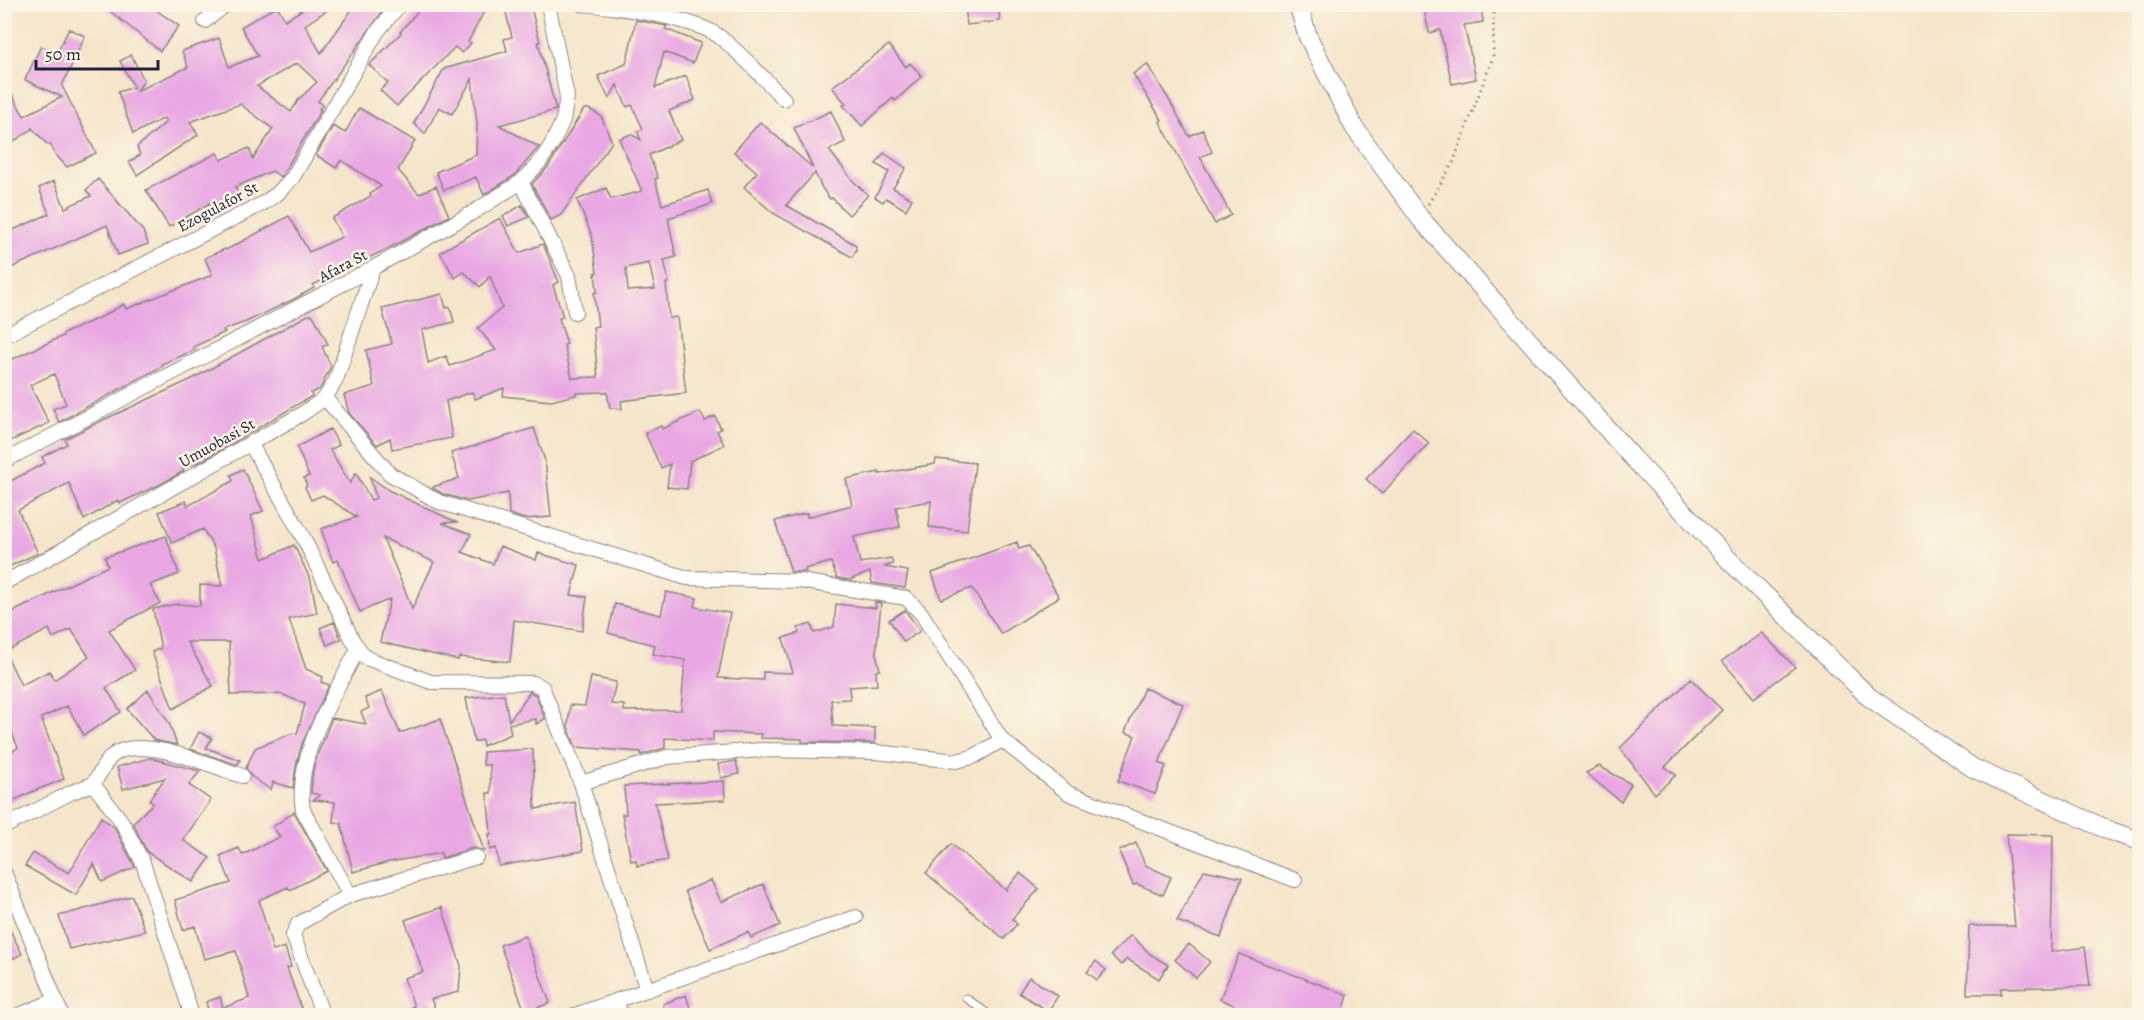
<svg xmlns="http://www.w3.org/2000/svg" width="2144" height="1020" font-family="Alegreya,serif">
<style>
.building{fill:#e9a8e4;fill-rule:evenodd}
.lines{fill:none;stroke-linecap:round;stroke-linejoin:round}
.lane-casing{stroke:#8c8482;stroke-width:9}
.street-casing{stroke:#8c8482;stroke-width:16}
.secondary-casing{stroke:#8c8482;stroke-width:20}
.path{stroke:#8c8482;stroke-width:3;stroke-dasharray:1.5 4.5;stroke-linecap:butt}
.lane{stroke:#fff;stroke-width:7}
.street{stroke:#fff;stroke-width:14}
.secondary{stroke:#fff;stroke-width:18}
.labels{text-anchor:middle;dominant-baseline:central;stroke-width:5;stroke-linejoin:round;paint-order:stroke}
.street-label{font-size:16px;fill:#22223b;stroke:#fcf5e5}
</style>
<rect width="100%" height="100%" fill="#fcf5e5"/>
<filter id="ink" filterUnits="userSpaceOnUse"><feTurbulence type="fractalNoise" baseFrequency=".0167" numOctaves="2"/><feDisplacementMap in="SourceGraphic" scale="12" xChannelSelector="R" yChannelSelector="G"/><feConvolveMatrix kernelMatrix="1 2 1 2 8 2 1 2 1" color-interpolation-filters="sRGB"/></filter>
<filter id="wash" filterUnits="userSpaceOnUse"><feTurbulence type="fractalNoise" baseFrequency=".008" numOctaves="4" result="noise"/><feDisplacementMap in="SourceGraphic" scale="24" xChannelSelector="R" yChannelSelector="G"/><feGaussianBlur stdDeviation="1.35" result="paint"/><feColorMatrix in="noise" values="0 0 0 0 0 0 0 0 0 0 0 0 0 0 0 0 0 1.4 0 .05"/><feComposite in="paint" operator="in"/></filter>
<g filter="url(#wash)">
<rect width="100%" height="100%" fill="#f5e5ca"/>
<g id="blocks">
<path class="building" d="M101 4H147L179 26 160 51Z
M312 4H336L305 25 321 53 356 4H374L383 11 318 101 323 105 319 109 321 110 281 177 272 171 235 187 242 201 216 215 210 203 169 227 146 190 217 153 221 160 249 148 253 159 273 129 240 104 190 122 198 135 137 175 129 162 140 155 137 147 166 122 164 118 133 134 118 92 134 87 120 61 131 55 144 80 137 91 188 67 182 51 219 38 229 67 258 56 241 27 277 6 285 20ZM297 63 317 82 299 99 291 112 257 86Z
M437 4H488L468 42 471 43 462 53 455 47 397 106 380 90 388 83 369 65 401 33 400 32 423 5 433 12Z
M523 4H530L540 42H538L556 110 499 125 539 147 515 175 484 195 476 177 444 190 436 172 476 155 477 124 472 79 452 114 439 107 425 134 414 123 444 69 507 51 504 39 512 37 505 9Z
M965 4H998L1000 21 967 25Z
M1423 4H1481L1483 22 1464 25 1476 79 1452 84 1440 30 1429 33Z
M636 20 667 26 665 29 701 43 693 63 664 52 655 88 686 76 695 100 669 111 681 140 649 155 658 178 655 179 662 205 708 190 712 204 668 218 676 257 664 260 669 283H666L669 318 677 317 686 393 621 401 622 409 610 408 607 392 576 393V395L551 401 503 396 504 388 475 399 472 392 446 401 452 438 392 449 390 438 377 445 349 413 344 395 374 386 366 350 392 344 382 309 442 294 446 308 450 307 454 322 422 330 428 363 446 356 450 366 496 350 478 328 502 308 490 276 480 287 464 272 455 278 440 252 500 218 519 253 543 244 559 282 553 285 563 317 559 318 567 344 564 345 572 378 598 377 593 327 598 326 594 293 597 292 595 273 597 272 592 236 577 200 606 188 611 199 642 191 619 139 631 134 641 140 637 131 643 129 632 105 627 107 617 85 609 99 598 76 626 64ZM649 263 655 289 628 291 626 268Z
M69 29 85 36 62 86 96 153 67 167 55 154 50 144 48 145 31 127 32 129 4 148V80L24 116 62 97 25 80 41 46 57 53Z
M889 45 906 67 910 63 922 76 895 101 893 98 862 126 843 105 846 104 832 87Z
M1147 64 1168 98 1189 136 1203 130 1212 152 1200 157 1231 215 1215 224 1160 122 1162 120 1133 74Z
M359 108 415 141 398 170 419 194 436 186 449 216 391 247 313 285 314 288 292 300 246 322 223 330 225 332 193 347 195 350 162 364 163 366 59 422 53 409 66 404 54 374 30 385 49 423 4 444V363L63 336V334L103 316 124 304 126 309 212 275 205 258 225 249 226 250 289 216 309 252 342 237 332 218 371 196 370 194 381 186 341 160 336 168 316 155 333 126 345 133Z
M584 109H589L601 116 612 142 561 215 551 220 532 184 548 167Z
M831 111 845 142 829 150 853 181 868 195 849 215 832 198 830 199 822 188 815 173 786 205 856 245V250L852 257 773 213 744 187 757 172 734 152 760 122 813 168 794 128Z
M884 153 906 168 893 188 912 199 906 210 886 198 883 202 875 197 889 172 876 164Z
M98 179 143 231 148 244 118 255 107 225 4 271V234L49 214 39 188 54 181 65 208 91 196 86 190Z
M522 205 529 217 508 226 503 216Z
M308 315H313L328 344 322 347 331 366 320 389 311 393 312 396 202 461 182 468 184 471 161 484 120 503 118 500 84 520 69 483 18 510 38 553 4 569V482L5 484 45 463 42 457 67 444 65 439 101 421 190 380Z
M700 412 705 421 715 416 721 429 717 431 724 445 690 461 687 489 667 487 670 464 661 468 645 433 661 426 662 429Z
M534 428 545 461 551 517 524 519 509 514 508 493 468 501 443 494 433 488V487L459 478 451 453Z
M330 429 339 445 330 450 350 483 356 473 371 500 376 498 370 477 390 491 456 522 442 523 471 534 462 552 493 564 500 546 536 560 538 553 579 565 571 595 587 597 582 631 514 620 510 662 459 657 458 660 380 642 390 599 360 612 338 560 333 562 321 529 357 517 323 495 311 500 305 487 307 486 304 478 309 476 297 447ZM383 538 434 562 412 609 406 593Z
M1413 429 1429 443 1382 494 1366 479Z
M936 459 975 463 967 531 929 527 931 501 896 507 900 527 854 537 860 563 891 558 893 564 884 567 908 571 905 588 872 583 870 572 849 580 837 578 831 562 805 569 806 572H791L775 521 807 513V517L852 505 846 479 879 472V474L935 464Z
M243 469 263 511 251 516 263 559 294 545 311 581 317 613 289 619 306 669 323 677 321 682 329 685 302 744 296 766 293 788 273 782 271 790 251 776 246 768 255 748 293 733 297 734 305 704 281 694 231 695 229 642H187L213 686 173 709 152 652 161 648 153 609 177 604 200 606V585L222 586 214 548 203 529 172 543 159 512 186 501 188 506 233 481 231 475Z
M166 536 179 574 150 585 160 603 109 630 135 670 106 688 121 712 84 735 67 706 41 718 64 779 34 791 4 805V756L18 748 4 712V616L108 566 105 557ZM49 629 53 638 71 629 89 657 54 680 50 671 21 685 5 652Z
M1017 542 1019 549 1029 546 1059 597 1001 634 972 588 941 599 932 573Z
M666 592 697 598 695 607 730 613 718 678 763 680V672L793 673 783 638 799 633 798 628 811 624 814 633 834 627 836 604 876 608 875 602 881 603 876 654 880 670 876 671 877 685 849 687 850 699 831 700 833 726 875 728V743L802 742V739L761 738V734L713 732V741L665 738V748L641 755V752L576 747 568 727 570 705 585 706 591 677 616 682 611 704 624 705V711L681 710 685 660 653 654 655 645 608 633 615 604 661 615Z
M905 610 920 631 904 642 889 620Z
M334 622 341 639 327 645 320 628Z
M1762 633 1795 667 1754 698 1722 661Z
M1691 679 1722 710 1665 767 1676 775 1655 794 1620 748Z
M1144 688 1183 704 1159 763 1166 766 1155 794 1118 781 1135 736 1125 732Z
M148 690 169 723 177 745 154 740 127 709Z
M382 691 400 733 440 719 484 851 473 848 442 858 441 853 389 862 353 872 341 823 333 822 335 802 313 800 320 795 311 793 313 770 319 751 332 718 366 724 361 712 369 708 365 698Z
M530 692 536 695 545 719 536 724V719L509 724 511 734 483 746 482 740 474 742 466 698 504 694 509 721Z
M199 732 212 738 206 748 240 760 238 765 190 749Z
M533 749 535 809 575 802 583 851 499 866 496 848 490 850 489 834H491L487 793H491L490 765H483V752Z
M150 758 200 771 189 785 211 800 183 840 210 858 193 882 147 852 133 823 153 803 149 800 165 778 123 789 117 767Z
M736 761 739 774 721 778 718 764Z
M1599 766 1631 784 1621 802 1586 773Z
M724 781 725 800 655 803 668 860 637 866 636 860 631 861 622 814H626L624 786Z
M294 812 327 871 290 890 288 887 259 900 273 951 285 947 291 967 287 968 304 1016H206L209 1013 206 1002 220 997 223 1008 249 998 236 951 204 959 195 926 183 930 175 900 231 883 220 856 239 848 242 855 280 837 273 827Z
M101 817 114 827 135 867 102 882 94 864 76 895 25 866 33 853 69 873Z
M2006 834 2053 835 2051 952 2085 947 2090 986 2001 988V994H1967L1969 926H2015Z
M1136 843 1145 865 1171 877 1163 895 1137 884 1133 885 1119 851Z
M951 844 1006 890 1020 873 1039 889 1012 919 1017 924 1004 939 926 873Z
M1204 870 1242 878 1221 937 1177 921Z
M711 880 721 902 763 884 780 925 751 938 748 932 710 949 685 891Z
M132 896 145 931 69 949 59 916Z
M442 907 461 966 459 992 431 999 438 1016H393L414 1006 404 978 423 972 405 920Z
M4 918 22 954 4 963Z
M1131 935 1150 954 1168 965 1159 979 1127 959 1121 965 1111 955Z
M525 936 550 1003 525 1012 500 945Z
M1189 944 1210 962 1196 978 1175 960Z
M1239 954 1348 995 1342 1016H1258L1220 999Z
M1096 961 1106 970 1097 980 1087 972Z
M1029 977 1058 996 1048 1011 1019 993Z
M686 995 690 1008 667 1016 663 1004Z"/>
</g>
</g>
<g filter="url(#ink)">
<use href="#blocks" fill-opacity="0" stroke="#8c8482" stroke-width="1.5"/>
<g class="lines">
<defs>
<path id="lane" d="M966 998 991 1016"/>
<path id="street" d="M581 4C613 6 696 18 720 37 743 55 763 78 784 99
M205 21 227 4
M521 182 569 276 575 312
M4 336 262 204 277 194 293 177 377 32 400 4
M325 398 390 474 439 502 687 578 800 581 906 598 921 613 1002 740 1068 793 1295 880
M250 443 304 539 353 641 366 658 431 682 533 683 542 687 581 783 647 990
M4 461 373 268 472 213 521 182 540 162 553 142 563 120 567 97 548 4
M4 583 302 414 325 398 336 380 373 268
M581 783 667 757 762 750 876 752 956 761 973 757 1002 740
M93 784C99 776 104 763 112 756 138 733 212 766 242 776
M4 827 72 792 93 784 122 822 143 863 192 1016
M4 872 62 1016
M350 895 303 810C294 756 334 696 358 649
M616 1001 622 1016
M17 1016 56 1000
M323 1016 293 935 298 924 350 895 476 857
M572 1016 856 917"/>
<path id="secondary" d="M1298 4 1308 37 1354 127 1420 218 1632 457 1728 559 1869 697 1973 768 2110 831 2140 841"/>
</defs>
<use href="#lane" class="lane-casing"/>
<use href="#street" class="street-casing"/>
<use href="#secondary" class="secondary-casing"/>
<path class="path" d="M1428 204 1453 163 1493 57 1494 4"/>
<use href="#lane" class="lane"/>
<use href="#street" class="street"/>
<use href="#secondary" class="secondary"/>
</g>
</g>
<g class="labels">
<g class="street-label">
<text transform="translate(218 207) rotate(-28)">Ezogulafor St</text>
<text transform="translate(343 266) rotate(-28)">Afara St</text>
<text transform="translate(217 443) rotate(-29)">Umuobasi St</text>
</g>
</g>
<rect width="2144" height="1020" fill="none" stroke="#fcf5e5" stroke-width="24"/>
<path d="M36 60v9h122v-9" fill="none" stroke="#22223b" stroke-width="3"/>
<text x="45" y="60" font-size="18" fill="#22223b" stroke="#fcf5e5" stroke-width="4.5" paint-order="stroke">50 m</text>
</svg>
